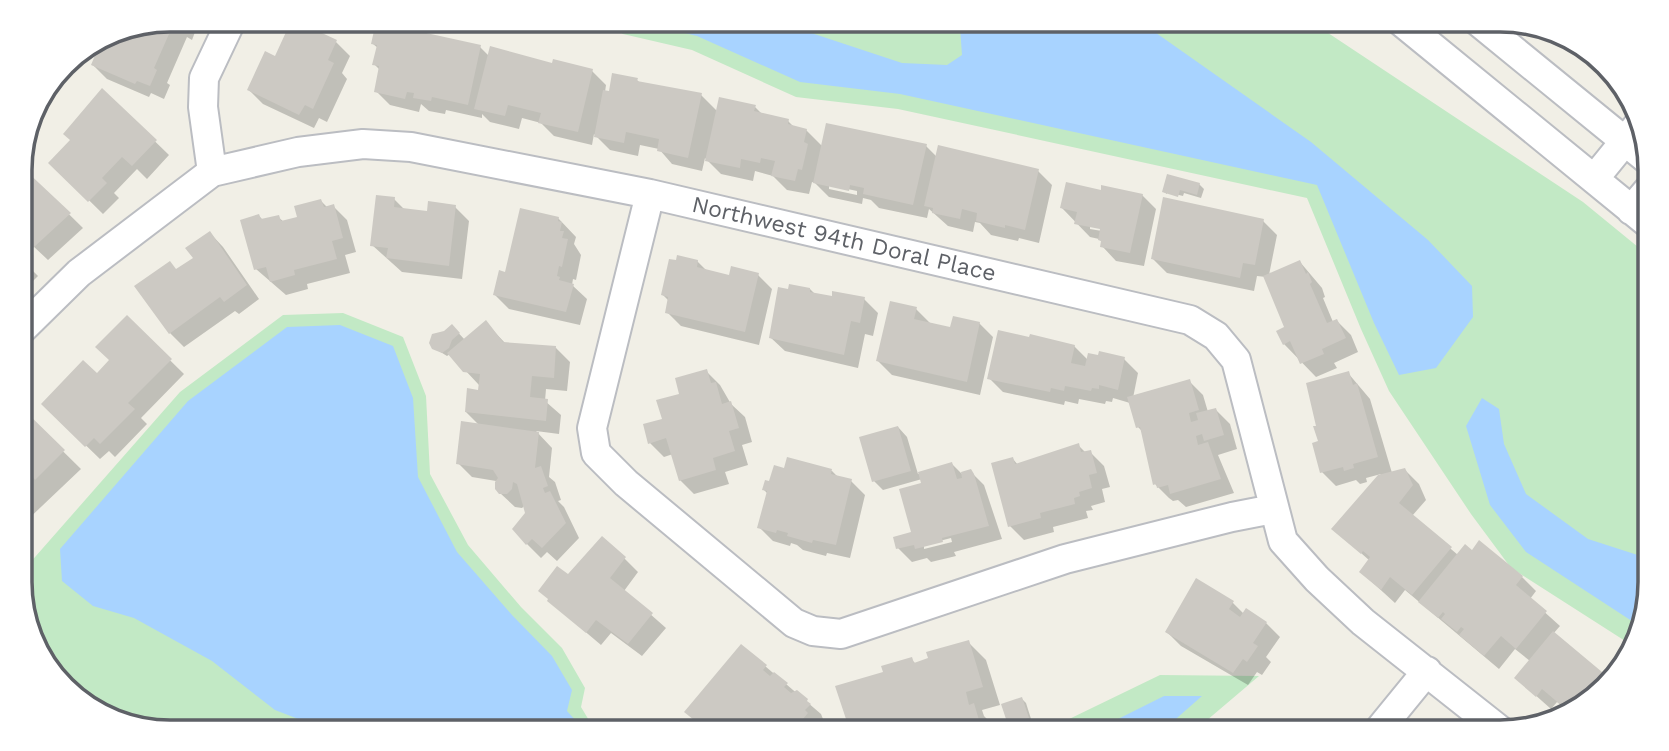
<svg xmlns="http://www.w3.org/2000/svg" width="1669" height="751" font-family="'Work Sans',sans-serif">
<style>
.green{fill:#c2e9c5}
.water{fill:#a8d3ff}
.shadow{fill:#0003;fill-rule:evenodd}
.building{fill:#ccc9c3}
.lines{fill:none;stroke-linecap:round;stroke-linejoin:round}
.minor-casing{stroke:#bbbdc2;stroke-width:32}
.minor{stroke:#fff;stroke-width:28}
.labels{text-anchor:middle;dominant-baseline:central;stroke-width:5;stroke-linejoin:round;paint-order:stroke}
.street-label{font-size:23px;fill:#5e6167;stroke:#fff}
.rim{fill:none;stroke:#5e6167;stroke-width:3.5}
</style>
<rect width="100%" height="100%" fill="#f1efe6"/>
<path class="green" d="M601 19H1307L1583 202 1649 256 1650 582 1638 640 1633 646 1511 568 1471 514 1389 391 1361 329 1307 198 898 109 796 97 692 50 623 34Z
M343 313 403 337 426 396 430 474 468 545 521 607 562 648 585 688 581 707 596 732H169L111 720 50 673 21 602V573L180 392 283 315Z
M1160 675 1259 676 1193 732H1036L1063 722Z"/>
<path class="water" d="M628 19H769L902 63 947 65 962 55 960 27 967 19H1132L1149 28 1311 142 1428 240 1472 286 1473 317 1436 368 1399 375 1374 323 1317 185 900 94 800 82 697 36Z
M340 325 393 346 413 398 418 477 457 552 512 615 552 656 572 690 567 711 578 723 574 732H332L275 710 212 661 134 618 93 606 62 581 60 549 188 401 287 327Z
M1482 398 1499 409 1504 444 1526 494 1588 539 1650 559V582L1641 627 1526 552 1490 505 1466 426Z
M1164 696H1202L1161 732H1092Z"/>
<path class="shadow" d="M169 19H200L192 40 187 37 167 83 170 85 164 99 151 93 149 97 107 79 93 65 106 34 112 31Z
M476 19H521L519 29Z
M336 42 350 56 342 73 347 79 327 122 319 118 314 128 263 104 249 90 276 58Z
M373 44 480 47 489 56 592 71 606 85 605 92 610 93 637 80 641 84 701 95 718 112 755 107 763 115 788 121 795 128 806 130 823 147 926 146 937 157 1038 171 1052 185 1039 243 1019 238 1018 241 991 235 980 223 975 222 973 232 948 226 929 209 927 218 879 208 871 200 863 198 862 204 829 197 815 183 812 182 809 194 787 190 773 176 755 171 753 181 721 174 705 158 702 171 672 164 659 149 640 145 638 156 610 150 594 134 592 145 554 136 541 123 522 118 519 129 490 122 482 114V118L446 110 445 114 429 111 421 104 419 112 390 105 376 91 380 70 374 64 378 48ZM829 185 857 191V195L829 189Z
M102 90 169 155 147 179 137 169 114 193 119 198 103 214 51 163 72 140Z
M24 170 83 228 48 260 32 245 20 258 38 276 20 294V174Z
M1199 184 1204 189 1201 198 1184 193 1183 196 1167 192V194L1164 192Z
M1102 192 1142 195 1156 209 1144 266 1116 261 1102 246 1103 243 1099 239 1090 237 1062 208ZM1090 225 1109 229 1108 232 1090 229Z
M394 199 405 210 428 213 455 207 469 221 462 279 402 272 372 245Z
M321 201 328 208 333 206 347 220 356 252 345 255 350 273 307 284 308 289 286 295 256 269 259 216 263 220 278 217 284 222 299 218Z
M558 218 576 237 574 244 581 255 576 280 573 279 572 285 587 299 580 325 509 309 495 295 506 274Z
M1263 221 1277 235 1269 275 1300 262 1322 288 1325 297 1323 298 1333 322 1337 321 1351 335 1358 352 1334 363 1337 368 1316 377 1284 344 1287 328 1266 277 1257 276 1254 291 1167 273 1153 259Z
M210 233 223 247 259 299 239 314 235 311 184 347 170 333 178 271 195 259Z
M697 261 707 271 730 277 758 275 772 289 759 345 681 326 667 312 669 301 663 295Z
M810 289 815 294 833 298 864 299 878 313 873 336 865 334 858 368 785 351 770 337 789 291Z
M916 309 930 323 952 329 979 323 993 337 980 395 892 375 878 361Z
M127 318 184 374 141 418 147 424 115 457 109 451 100 459 43 404 97 375 111 360Z
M486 323 506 344 556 348 570 362 567 391 546 389 545 401 561 415 559 434 536 431 552 448 549 477 555 482 561 500 558 501 564 507 579 538 557 561 547 552 541 558 527 544 525 505 522 508 515 507 500 493 496 481 472 477 458 463 480 426 466 412 480 392 479 385 450 354 447 356 434 348V335L444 333 452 326 465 340Z
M1074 346 1088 360 1124 359 1138 373 1133 398 1189 381 1203 395 1208 412 1216 410 1230 424 1237 449 1218 455 1234 493 1186 507 1178 500 1173 501 1169 498 1155 484 1143 432 1138 427 1130 403 1113 398 1112 402 1106 401 1105 404 1079 399 1078 404 1065 401 1064 405 1003 392 989 378Z
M706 371 720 385 731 404 745 417 752 442 742 445 748 465 725 472 729 484 694 494 680 480 673 454 664 457 650 443 681 395Z
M1348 373 1370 399 1392 473 1405 470 1419 484 1426 500 1412 516 1458 555 1472 552 1480 543 1522 577 1536 591 1530 599 1560 626 1553 634 1607 678 1583 706 1568 711 1557 702 1551 709 1516 678 1530 661 1515 649 1499 669 1405 590 1395 603 1361 572 1370 561 1334 529 1381 474 1366 478 1367 482 1360 484 1356 480 1336 486 1322 472 1320 442Z
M22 411 81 469 22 525 27 531 20 538V413Z
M898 427 907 437 918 474 952 464 962 474 970 471 984 485 1002 539 954 552 956 556 931 562 927 558 912 562 898 548 913 533 923 484 922 479 883 490 874 481ZM951 538 952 542 924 549V545Z
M1078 445 1086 453 1090 452 1104 466 1110 487 1102 489 1105 502 1091 506 1093 510 1086 511 1088 518 1053 527 1054 532 1024 540 1010 526 1013 459 1018 465Z
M786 470 832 471 839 478 851 481 865 495 850 558 827 553 826 556 803 550 797 545 791 543 790 546 773 541 759 527 768 494 764 490Z
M624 558 638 572 624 591 666 628 642 656 611 633 601 645 549 601 568 576Z
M1197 580 1233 603 1244 614 1266 623 1280 637 1266 657 1271 662 1262 675 1257 672 1248 685 1181 646 1167 632Z
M968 642 986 660 1000 705 982 710 984 716 991 723 994 732H825L848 720 885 673 911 659 916 664Z
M765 666 821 714 823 719 818 725 821 728 818 732H708L687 712Z
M1022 699 1026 703 1032 722 1014 728 1010 724Z"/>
<path class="building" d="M169 19H181L178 27 173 25 154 68 157 70 150 86 137 81 135 84 91 65 103 36 112 31Z
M292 19 337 40 328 60 334 63 313 109 305 105 299 115 247 90 265 51 275 56Z
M376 22 481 45 468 105 432 97 431 101 413 98 414 93 407 92 405 99 374 92 379 66 372 65 377 45 371 44Z
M490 46 552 63 553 59 593 69 578 132 538 123 541 113 508 105 505 116 474 109Z
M612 73 638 78 637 81 702 93 688 158 657 151 659 139 626 132 624 143 594 137 603 90 609 91Z
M102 88 157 140 132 166 122 157 102 178 107 183 88 202 48 163 70 140 63 134Z
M719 97 756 105 754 111 789 119 788 124 807 129 804 142 808 144 802 170 798 169 795 181 771 176 775 161 761 158 760 163 741 159 740 168 705 161Z
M826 123 927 144 913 205 863 194 864 188 850 185 849 191 813 183Z
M938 145 1039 169 1025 230 1005 225V228L976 221 977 213 962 209 960 219 932 213 933 208 924 206Z
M23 168 71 213 33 248 20 235V172Z
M1167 174 1200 183 1197 195 1180 190 1178 197 1162 192Z
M1066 182 1101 190V185L1143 194 1130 253 1100 247 1101 241 1098 240 1100 229 1074 224 1077 212 1060 208Z
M376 195 395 197 394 207 427 211 428 201 456 205 449 266 386 258 388 248 370 246Z
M1163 197 1264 219 1255 265 1243 263 1240 278 1151 259Z
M321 199 324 207 334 204 343 238 332 241 337 259 294 270 295 275 270 282 266 267 254 270 240 220 259 214 261 219 279 215 281 221 297 217 294 206Z
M520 208 559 217 558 221 562 222 560 231H564L562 238 568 239 562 267 559 266 557 276 560 277 559 280 574 284 566 312 493 295 499 270 505 272Z
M210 231 247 285 224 302 220 297 169 334 134 286 170 261 176 269 193 258 185 248Z
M677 255 698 260 697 267 729 275 731 266 759 273 745 332 665 313 668 297 661 295 669 259 676 260Z
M1300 260 1306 274 1308 272 1312 282 1310 284 1327 323 1337 319 1346 338 1322 349 1324 354 1300 364 1290 341 1283 345 1276 331 1284 327 1263 276Z
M789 284 810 288V292L832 296V291L865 297 860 323 851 321 844 355 769 338 778 287 788 289Z
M890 301 917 307 914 319 950 327 953 316 980 322 967 382 876 361Z
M127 315 172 359 128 403 135 409 100 444 94 438 85 447 41 404 83 360 97 373 109 360 95 347Z
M486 320 503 342 556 346 554 378 532 376 530 397 548 399 546 421 465 412 467 388 478 390 480 374 463 372 447 353Z
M452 324 460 333 452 340 449 348 442 353 432 349 429 343 432 334 444 331Z
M998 330 1029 337 1030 334 1075 345 1071 363 1085 366 1088 353 1098 355 1099 351 1125 357 1118 390 1099 385V389L1092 388 1091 391 1065 386 1064 391 1051 388 1050 392 987 379Z
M707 369 711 383 716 382 722 404 731 401 739 428 729 431 735 451 713 458 716 470 679 481 666 438 648 444 643 424 662 419 656 400 679 394 675 378Z
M1349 371 1353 385 1357 383 1378 457 1353 464 1354 468 1344 471 1343 467 1320 473 1312 443 1318 441 1313 426H1316L1306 383Z
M1190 379 1199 410 1189 413 1191 422 1198 420 1196 413 1216 408 1224 435 1204 441 1202 434 1196 436 1198 445 1208 442 1221 479 1170 494 1168 485 1157 488 1156 484 1153 485 1140 427 1136 428 1127 397Z
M22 408 65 450 35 480 33 477 20 491V410Z
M461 421 539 432 535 468 541 466 548 486 543 488 545 493 550 491 566 523 542 548 532 539 526 545 512 529 525 513 517 484 513 482 512 489 507 494H499L495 489V482L498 478 493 470 456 464Z
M898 426 911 471 872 482 859 437Z
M1079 443 1081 452 1091 450 1097 473 1089 475 1092 488 1079 492 1080 496 1074 498 1075 504 1040 513 1041 518 1008 527 991 463 1013 457 1015 464Z
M787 457 832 469 831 474 852 479 836 545 813 540 812 543 787 536 788 533 777 530 776 533 757 528 767 491 762 490 765 480 769 481 774 465 784 468Z
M952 462 957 479 962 478 961 472 971 469 974 474 989 526 942 538 943 542 915 549 914 545 896 549 893 537 911 532 899 489 921 483 918 472Z
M1405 468 1413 485 1399 503 1452 547 1412 595 1390 577 1381 590 1359 572 1370 557 1363 551 1361 554 1331 529 1378 475Z
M602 536 626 557 610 578 653 613 628 644 596 620 586 633 547 601 548 599 538 591 557 566 568 574Z
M1479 540 1523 576 1516 585 1547 611 1516 649 1501 636 1484 656 1459 635 1464 629 1461 627 1457 632 1441 619 1445 614 1443 612 1438 618 1418 602 1465 544 1472 550Z
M1196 578 1234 601 1229 609 1240 617 1246 608 1267 622 1253 643 1258 646 1247 662 1243 659 1233 673 1165 632Z
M1553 631 1608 677 1583 706 1568 711 1542 689 1536 697 1514 678Z
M969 640 983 687 966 692 969 705 974 703 981 727 965 732H955L952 720 931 726 932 732H824L822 726 846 719 835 686 883 672 881 666 912 657 914 663 928 658 926 652Z
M741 644 767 665 763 670 770 676 774 672 788 683 784 687 791 693 797 690 808 699 807 701 811 704 805 710 808 713 792 732H709L684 712Z
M1022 697 1029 718 1008 725 1001 704Z"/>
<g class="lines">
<defs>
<path id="minor" d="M1398 19 1649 224
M1475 19 1648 160
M212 172 203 107 204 78 232 19
M1594 179 1638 125
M650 194 592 428 596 453 626 483 794 623 813 631 841 634 1065 559 1232 517 1273 509
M1631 210 1649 189
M20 331 79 273 212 172 298 152 363 144 411 147 650 194 1190 320 1216 336 1236 360 1283 541 1317 579 1363 622 1501 731
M1378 731 1427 671"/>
</defs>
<use href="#minor" class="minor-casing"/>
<use href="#minor" class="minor"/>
</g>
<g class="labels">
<g class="street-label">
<text transform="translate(844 239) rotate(13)">Northwest 94th Doral Place</text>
</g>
</g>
<path d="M0 0H1669V751H0ZM170 32H1500A138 138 0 0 1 1638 170V582A138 138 0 0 1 1500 720H170A138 138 0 0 1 32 582V170A138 138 0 0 1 170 32Z" fill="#fff" fill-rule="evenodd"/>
<path class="rim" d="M170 32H1500A138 138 0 0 1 1638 170V582A138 138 0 0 1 1500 720H170A138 138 0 0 1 32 582V170A138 138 0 0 1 170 32Z"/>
</svg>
